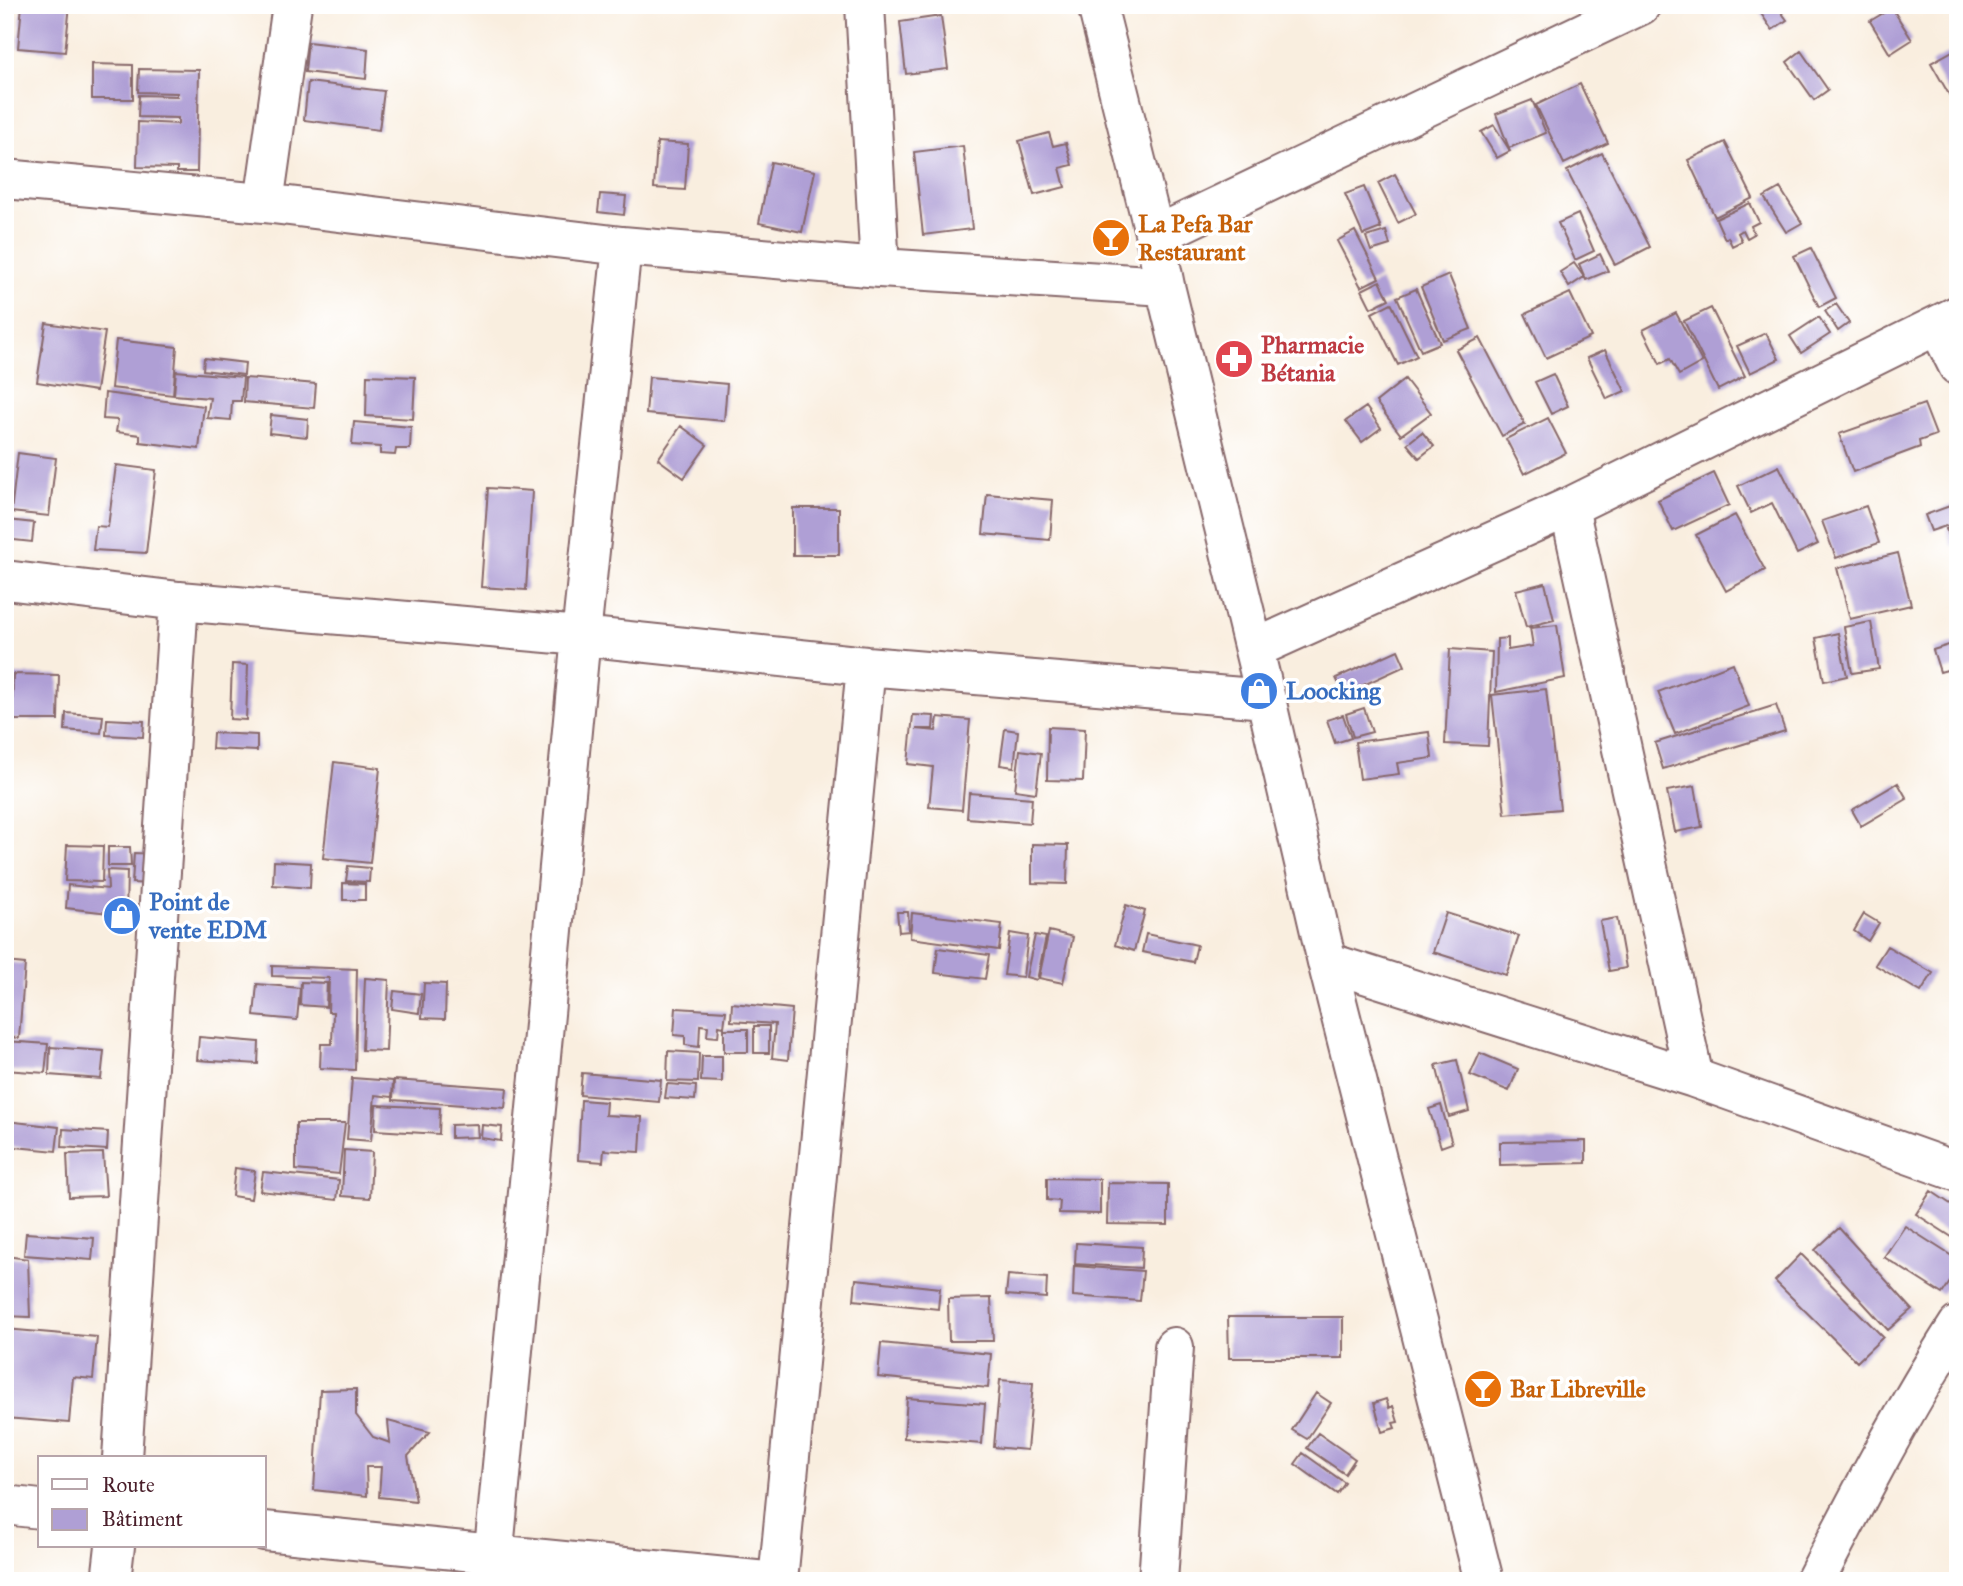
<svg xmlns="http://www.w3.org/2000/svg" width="1963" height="1586" font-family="'IM FELL Great Primer',serif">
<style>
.building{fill:#af9fd5}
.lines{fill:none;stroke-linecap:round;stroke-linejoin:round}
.minor-casing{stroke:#87676a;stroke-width:42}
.minor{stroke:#fff;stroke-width:38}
.labels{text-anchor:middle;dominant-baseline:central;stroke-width:7;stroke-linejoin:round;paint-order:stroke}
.food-label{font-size:24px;font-weight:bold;fill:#c56008;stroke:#fff;text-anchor:start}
.health-label{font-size:24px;font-weight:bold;fill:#be3a42;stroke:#fff;text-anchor:start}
.shop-label{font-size:24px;font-weight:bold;fill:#366cbe;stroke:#fff;text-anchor:start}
</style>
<rect width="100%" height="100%" fill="#fff"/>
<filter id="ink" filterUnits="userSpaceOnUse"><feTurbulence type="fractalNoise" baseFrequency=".0143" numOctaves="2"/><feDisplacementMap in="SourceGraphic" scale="14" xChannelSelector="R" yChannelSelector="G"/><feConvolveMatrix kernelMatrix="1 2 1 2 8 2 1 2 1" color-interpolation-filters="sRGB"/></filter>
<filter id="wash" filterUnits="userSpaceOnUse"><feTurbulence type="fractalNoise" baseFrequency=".00686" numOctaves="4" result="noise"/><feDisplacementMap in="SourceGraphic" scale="28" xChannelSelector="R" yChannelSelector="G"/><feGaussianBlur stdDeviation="1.57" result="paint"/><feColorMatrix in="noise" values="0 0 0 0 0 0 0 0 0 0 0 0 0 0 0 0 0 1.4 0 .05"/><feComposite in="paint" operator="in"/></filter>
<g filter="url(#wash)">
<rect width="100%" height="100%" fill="#f9eedf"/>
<g id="blocks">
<path class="building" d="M22 5H70L65 52 18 48Z
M910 5H945V7L911 12Z
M1757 5H1776L1787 20 1772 30 1756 6Z
M1892 8 1912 40 1890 54 1870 21Z
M941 16 948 69 906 74 900 22Z
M308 42 368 49 366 79 305 72Z
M1958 48V104L1955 105 1931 63Z
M1801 51 1828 90 1814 100 1787 62Z
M92 64 133 65V99H92Z
M139 69 199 70 197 172H177V168L137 167 138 122 178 124V118L138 117 139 95 177 96V93L138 92Z
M308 82 384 91 379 130 304 120Z
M1580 84 1608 143 1564 164 1536 105Z
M1532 100 1546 133 1509 148 1496 114Z
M1494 125 1510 151 1497 158 1481 132Z
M1049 133 1053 146 1066 143 1072 165 1060 168 1065 187 1034 195 1019 141Z
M657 142 688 144 685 190 654 188Z
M1725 142 1753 198 1715 217 1688 160Z
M963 146 972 229 923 235 914 152Z
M1602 153 1650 247 1615 265 1567 171Z
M771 162 815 171 802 232 759 223Z
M1395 174 1416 214 1398 223 1378 183Z
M1364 187 1381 228 1363 235 1345 194Z
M1780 188 1802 223 1786 232 1764 197Z
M600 194 626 196 624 215 598 212Z
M1750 203 1759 222 1751 226 1754 234 1747 238 1743 230 1738 233 1742 241 1732 246 1728 237 1725 239 1716 219Z
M1578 214 1594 251 1575 260 1558 223Z
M1355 231 1379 278 1361 287 1337 241Z
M1386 231 1390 245 1371 251 1366 237Z
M1811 248 1836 298 1819 307 1794 256Z
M1600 254 1608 271 1586 280 1579 264Z
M1574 263 1584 277 1569 287 1560 272Z
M1449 275 1471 329 1443 340 1421 287Z
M1380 281 1389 299 1371 308 1362 290Z
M1416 289 1440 343 1421 351 1397 297Z
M1570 293 1591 337 1546 358 1525 314Z
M1391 303 1417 356 1398 365 1372 313Z
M1836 304 1849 323 1838 331 1825 311Z
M1711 308 1745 376 1718 390 1684 321Z
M1676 313 1702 362 1679 375 1670 359 1660 364 1643 330Z
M1819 317 1830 334 1801 353 1790 336Z
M46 323 105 332 96 391 37 382Z
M1766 333 1779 359 1750 373 1737 346Z
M1480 338 1525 424 1502 436 1456 350Z
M116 340 177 347 173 395 111 388Z
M1605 350 1625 391 1607 399 1587 358Z
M204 358 245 363 244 375 203 370Z
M176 371 243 377 241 401H232L231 420 207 418 210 398 174 395Z
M1553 374 1568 406 1551 414 1535 382Z
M367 375 415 377 413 419 366 416Z
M649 377 727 384 724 421 646 414Z
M245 378 316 384 314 408 244 402Z
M1405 379 1431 413 1401 435 1376 402Z
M105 393 204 406 199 449 140 442V435L116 432 118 420 103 419Z
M1924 404 1936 435 1919 441 1920 447 1853 472 1839 434Z
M1366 407 1381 428 1362 442 1346 421Z
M271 415 308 419 307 437 269 433Z
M1548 418 1566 453 1524 474 1506 439Z
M354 422 411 427 410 449H396L395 455 380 454V447L352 445Z
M681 426 707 445 684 478 658 459Z
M1422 432 1434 446 1419 458 1407 444Z
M18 453 56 458 49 516 11 512Z
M116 465 156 470 146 553 93 550 96 526 108 527Z
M1779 466 1818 544 1797 554 1772 503 1751 513 1738 486Z
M1714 473 1729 505 1673 531 1658 500Z
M488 488 532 491 526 590 481 587Z
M987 494 1053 500 1050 540 983 534Z
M1958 503V522L1931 531 1925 515Z
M1866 506 1879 543 1836 558 1822 521Z
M793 508H839V555H793Z
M1735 515 1765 570 1726 591 1696 535Z
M7 520 34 523 32 542 5 539Z
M1958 525V544L1951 546 1946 529Z
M1898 553 1911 605 1850 619 1837 568Z
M1545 583 1554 620 1526 627 1516 590Z
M1871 622 1879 669 1852 673 1844 627Z
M1557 625 1565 678 1496 692 1497 639 1508 638V650L1533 646 1530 628Z
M1838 633 1847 676 1824 681 1816 638Z
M1958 642V667L1940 672 1933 650Z
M1450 649 1492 652 1488 746 1445 744Z
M1398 650 1405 666 1344 694 1336 678Z
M1733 663 1749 706 1675 734 1658 692Z
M232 664 248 665 246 720 230 719Z
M13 674 59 675 58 720H12Z
M1546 689 1560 809 1505 814 1492 695Z
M1776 705 1785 731 1663 769 1655 743Z
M1364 708 1372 732 1353 737 1346 714Z
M66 713 103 716 101 733 65 730Z
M913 715 934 716 933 729H916L936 731 938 717 970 720 962 810 929 807 933 767 908 764Z
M1343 715 1351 738 1335 743 1327 720Z
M107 719 144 721 143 737 106 735Z
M1048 727 1085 729 1083 781 1047 780Z
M1005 729 1018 731 1014 767 1000 765Z
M1429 732 1432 758 1397 763 1399 774 1360 779 1355 742Z
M213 733 257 735V751L212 749Z
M1020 750 1041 753 1036 793 1015 790Z
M334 762 380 768 370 863 323 858Z
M1898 783 1907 799 1861 826 1852 810Z
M1695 786 1702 827 1675 832 1667 791Z
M969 793 1032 798 1030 823 967 818Z
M1032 844 1068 845 1067 884 1032 883Z
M67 845 103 846 102 882 65 881Z
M108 847H130L131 866H108Z
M134 853 154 854 151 884 132 883Z
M274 861 311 863 310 888 273 885Z
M348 866 370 868 369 882 346 881Z
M107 870 127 871 126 915 66 908 68 885 108 889Z
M343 883 365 884V900H343Z
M1126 905 1145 911 1134 951 1115 945Z
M897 912H908L909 931 899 932Z
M912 913 1002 924 999 950 910 938Z
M1446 913 1519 936 1506 975 1433 952Z
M1864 914 1879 923 1868 941 1854 931Z
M1617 918 1626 968 1609 971 1600 921Z
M1049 931 1073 937 1063 983 1039 978Z
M1010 933 1028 936 1023 977 1004 975Z
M1146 934 1197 945 1193 962 1142 952Z
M1035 935 1046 937 1037 980 1026 977Z
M1887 946 1933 973 1921 992 1875 965Z
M938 948 989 955 985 979 935 973Z
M5 962 25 964 19 1038 5 1037Z
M272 966 357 969 355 1070 320 1068 321 1044H332L333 1012H328L329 978 272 976Z
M365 978 389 980 386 1051 362 1050Z
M301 982 327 983 326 1007 300 1005Z
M424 983 446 984 445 1019 422 1018Z
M257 984 300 988 297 1020 254 1016Z
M394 991 421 994 419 1013 392 1009Z
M732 1003 792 1009 788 1060 772 1058 775 1024 731 1021Z
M676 1008 726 1011 724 1027 719 1026 718 1037 707 1036 708 1026 700 1025 699 1047 685 1045V1036L674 1035Z
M754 1026H769V1053H754Z
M724 1029H748V1052H724Z
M199 1037 259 1042 258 1064 197 1060Z
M5 1041 48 1044 45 1073 5 1070Z
M50 1047 104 1051 101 1079 49 1075Z
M668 1051 699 1053 698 1082 667 1081Z
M1480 1053 1518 1069 1509 1091 1470 1075Z
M702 1056H722V1082L701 1081Z
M1457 1060 1469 1111 1449 1117 1436 1065Z
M582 1073 661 1080 659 1102 580 1095Z
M352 1078 393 1081 392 1097 375 1095 371 1141 347 1139Z
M394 1080 507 1088 505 1108 393 1100Z
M667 1084 696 1086 695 1100 665 1098Z
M581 1100 606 1102 605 1115 642 1117 640 1152 604 1150 603 1162 578 1160Z
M376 1105 440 1108 439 1134 375 1130Z
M1441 1105 1452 1143 1441 1147 1429 1109Z
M6 1121 59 1127 56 1151 5 1146Z
M296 1123H345L339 1174 296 1170Z
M477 1124 478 1137 451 1138V1125Z
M482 1125 502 1127 501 1141 481 1138Z
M63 1129 108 1132 107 1150 62 1147Z
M1586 1141V1163L1500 1165V1142Z
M344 1150 372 1152 370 1198 342 1196Z
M103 1153 106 1196 69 1197 67 1154Z
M235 1168 255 1171 251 1199 232 1196Z
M263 1172 339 1180 337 1200 260 1191Z
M1047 1178 1100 1179V1214L1059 1213 1060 1201 1047 1200Z
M1108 1183 1168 1184V1225L1107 1224Z
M1931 1191 1958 1209V1241L1916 1214Z
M1905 1226 1958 1260V1270L1942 1294 1884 1257Z
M1839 1228 1912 1309 1888 1330 1815 1250Z
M26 1233 94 1238 92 1260 24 1255Z
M1076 1243 1142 1247 1141 1268 1075 1264Z
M1801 1254 1883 1337 1857 1362 1775 1281Z
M5 1256 28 1259 30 1317 5 1316Z
M1074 1266 1143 1271 1140 1301 1073 1296Z
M1008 1275 1047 1278 1046 1298 1006 1295Z
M856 1279 940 1288 938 1309 854 1300Z
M991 1298 993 1341H949L948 1299Z
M1228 1317H1343V1358H1229Z
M5 1329 97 1337 93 1379 73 1377 69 1423 5 1418Z
M881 1343 991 1354 988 1388 878 1377Z
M1000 1380 1033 1383 1027 1450 994 1447Z
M356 1389V1415L373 1437 390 1443 388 1421 430 1432 408 1456 416 1501 379 1497 381 1467H366L367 1496 314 1490 320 1390Z
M1316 1393 1331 1403 1307 1439 1292 1430Z
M907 1398 985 1404 982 1444 904 1438Z
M1386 1399 1389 1408 1393 1406 1398 1422 1393 1423 1395 1428 1382 1432 1374 1403Z
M1318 1433 1355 1459 1345 1474 1307 1448Z
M1303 1453 1345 1483 1337 1494 1295 1464Z"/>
</g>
</g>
<g filter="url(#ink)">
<use href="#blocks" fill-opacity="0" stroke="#87676a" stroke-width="2"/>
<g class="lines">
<defs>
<path id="minor" d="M865 5 880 268
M1097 5 1155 236 1165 286 1266 699 1327 962 1484 1581
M5 179 264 203 622 246 880 268 1165 286
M264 203 292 5
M1155 236 1641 5
M1938 326 1958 366
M1569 507 1694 1078
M5 580 179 601 581 636 866 666 1266 699
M1254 649 1569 507 1958 315
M1327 962 1694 1078 1958 1172
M122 1458 179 601
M5 1505 40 1509
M264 1531 766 1581
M111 1581 115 1546
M491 1581 581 636 622 246
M778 1581 866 666
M1158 1581 1174 1347
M1815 1581C1860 1494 1905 1407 1958 1325"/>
</defs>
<use href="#minor" class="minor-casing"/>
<use href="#minor" class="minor"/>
</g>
</g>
<defs>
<symbol id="bar-disc" viewBox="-11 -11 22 22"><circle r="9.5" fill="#e8710a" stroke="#fff"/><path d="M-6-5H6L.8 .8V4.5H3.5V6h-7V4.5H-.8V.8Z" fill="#fff"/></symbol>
<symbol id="pharmacy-disc" viewBox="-11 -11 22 22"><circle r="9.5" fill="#e0444e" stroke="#fff"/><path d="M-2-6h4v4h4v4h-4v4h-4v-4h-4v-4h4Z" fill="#fff"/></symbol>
<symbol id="shop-disc" viewBox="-11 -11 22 22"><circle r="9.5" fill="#3f7fe0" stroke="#fff"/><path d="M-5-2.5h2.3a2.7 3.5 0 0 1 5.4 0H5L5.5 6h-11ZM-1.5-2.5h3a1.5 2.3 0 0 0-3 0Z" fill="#fff"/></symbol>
</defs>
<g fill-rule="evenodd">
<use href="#bar-disc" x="1089" y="216" width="44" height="44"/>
<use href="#pharmacy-disc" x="1212" y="337" width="44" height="44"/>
<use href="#shop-disc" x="1237" y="669" width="44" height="44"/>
<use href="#shop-disc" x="100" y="894" width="44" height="44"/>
<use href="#bar-disc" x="1461" y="1367" width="44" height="44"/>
</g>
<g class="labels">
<g class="food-label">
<text x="1138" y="224">La Pefa Bar<tspan x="1138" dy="28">Restaurant</tspan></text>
<text x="1510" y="1389">Bar Libreville</text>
</g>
<g class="health-label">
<text x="1261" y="345">Pharmacie<tspan x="1261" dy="28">Bétania</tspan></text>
</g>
<g class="shop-label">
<text x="1286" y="691">Loocking</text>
<text x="149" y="902">Point de<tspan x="149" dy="28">vente EDM</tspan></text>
</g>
</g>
<rect width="1963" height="1586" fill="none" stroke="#fff" stroke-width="28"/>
<rect x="38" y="1456" width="228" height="91" fill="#ffffff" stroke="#b7a5aa" stroke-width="2"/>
<rect x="52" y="1479" width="35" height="10" fill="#ffffff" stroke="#b7a5aa" stroke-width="2"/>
<text x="102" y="1492" font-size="21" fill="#4a1f2b">Route</text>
<rect x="52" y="1509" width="35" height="21" fill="#af9fd5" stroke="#b7a5aa" stroke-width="2"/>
<text x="102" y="1526" font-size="21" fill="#4a1f2b">Bâtiment</text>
</svg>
